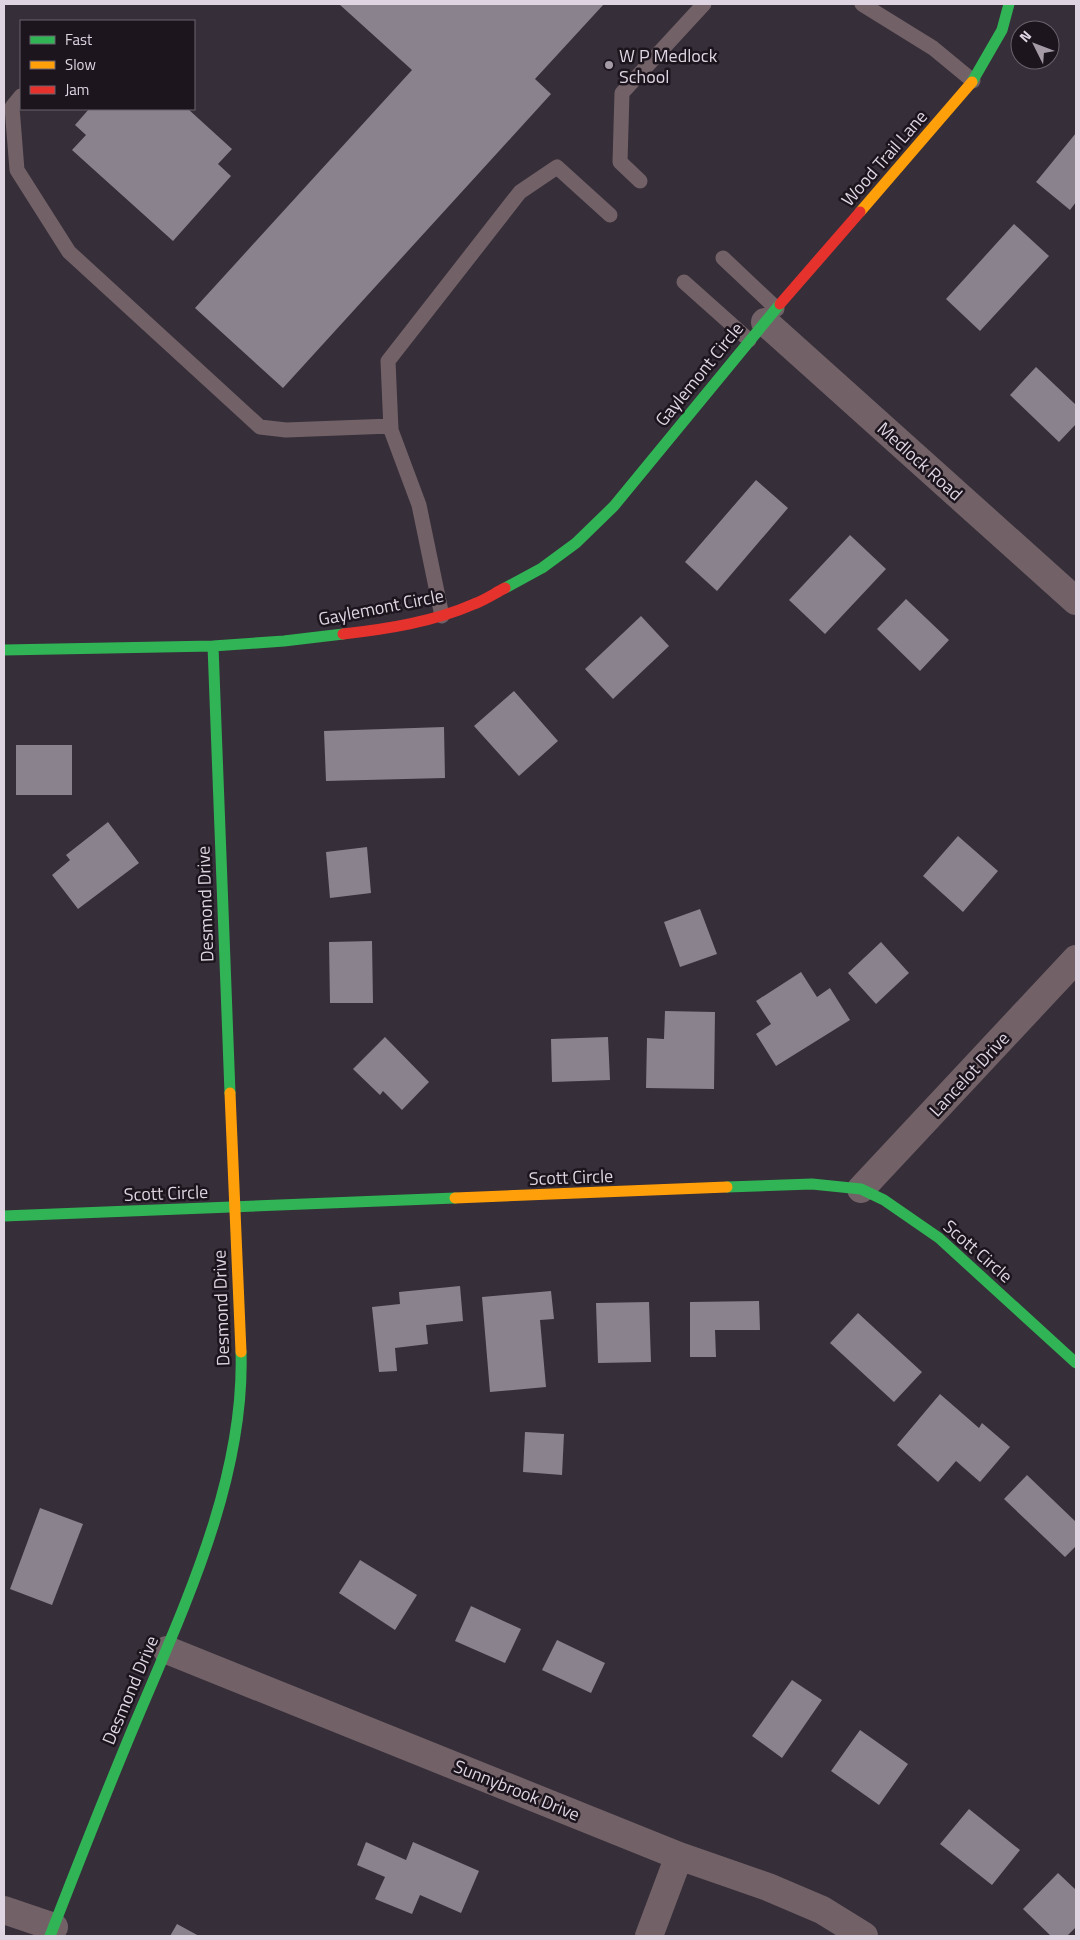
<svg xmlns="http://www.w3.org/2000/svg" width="1080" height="1940" font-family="'Titillium Web',sans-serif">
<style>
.building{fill:#8a838d}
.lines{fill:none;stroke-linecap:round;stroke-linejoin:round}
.lane{stroke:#726267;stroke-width:15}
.street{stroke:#726267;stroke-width:28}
.fast{stroke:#30b455;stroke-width:11}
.slow{stroke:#ff9f0a;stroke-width:11}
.jam{stroke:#e5322d;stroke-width:11}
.poi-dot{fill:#a49ba7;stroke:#1c151e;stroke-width:2}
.labels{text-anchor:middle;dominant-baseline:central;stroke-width:5;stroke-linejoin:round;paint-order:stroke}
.poi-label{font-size:18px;fill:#dfd5e2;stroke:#1c151e;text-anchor:start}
.street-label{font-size:18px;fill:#dfd5e2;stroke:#1c151e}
</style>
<rect width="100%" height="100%" fill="#362e39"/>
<path class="building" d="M339 4H604L535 79 551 94 283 388 195 308 412 70Z
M89 109H188L232 149 218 164 231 176 173 241 72 150 86 135 75 125Z
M1076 133V202L1070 210 1036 182Z
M1014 224 1049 256 980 331 946 299Z
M1036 367 1076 405V424L1059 442 1010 395Z
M756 480 788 508 717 591 685 562Z
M850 535 886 569 825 634 789 600Z
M906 599 949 640 920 671 877 629Z
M641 616 669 646 613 699 585 669Z
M514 691 558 741 519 776 474 726Z
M444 727 445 778 326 781 324 731Z
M16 745H72V795H16Z
M108 822 139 863 78 909 52 875 70 860 66 855Z
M958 836 998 871 963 912 923 876Z
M367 847 371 893 330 898 326 852Z
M700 909 717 954 680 967 664 922Z
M372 941 373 1003H330L329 942Z
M881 942 909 973 876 1004 848 973Z
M801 972 817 997 830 988 850 1020 776 1066 756 1034 771 1024 756 1001Z
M665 1011 715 1012 714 1089 646 1088 647 1038 664 1039Z
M385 1037 429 1082 402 1110 383 1091 380 1095 353 1069Z
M608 1037 610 1080 552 1082 551 1039Z
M460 1286 463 1321 426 1325 428 1344 395 1348 397 1371 379 1372 372 1307 400 1304 399 1292Z
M551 1291 554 1319 540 1320 546 1387 490 1392 482 1297Z
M759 1301 760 1330H715L716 1357H690V1302Z
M649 1302 651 1362 598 1363 596 1303Z
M858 1313 922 1372 894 1402 830 1343Z
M940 1394 979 1428 982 1423 1010 1447 980 1482 956 1461 938 1482 897 1445Z
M525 1432 564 1434 562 1475 523 1472Z
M1027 1475 1076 1522V1546L1065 1557 1004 1499Z
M40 1508 83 1524 52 1605 10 1589Z
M360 1560 417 1595 395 1630 339 1593Z
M471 1606 521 1629 505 1663 455 1641Z
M557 1640 605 1663 591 1693 542 1670Z
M792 1680 822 1700 782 1758 752 1736Z
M860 1730 908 1764 879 1805 831 1771Z
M969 1809 1020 1850 992 1885 940 1844Z
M366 1842 406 1860 413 1842 479 1871 461 1913 420 1895 412 1914 375 1899 385 1877 357 1865Z
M1058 1873 1076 1890V1927L1067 1936H1051L1023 1909Z
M177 1924 199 1936H170Z"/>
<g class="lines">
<path class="lane" d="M862 4 933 48 973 81
M21 96 12 107 17 170 69 252 260 427 286 430 391 426
M640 181 620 162 622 93 704 4
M723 258 777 309
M684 282 749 340
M442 616 419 505 391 430 388 361 520 192 557 167 610 215"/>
<path class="street" d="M765 322 1076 601
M861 1189 1076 959
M167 1650 679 1856 768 1887 822 1910 864 1936
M4 1910 54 1927
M649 1936 679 1856"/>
<path class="fast" d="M972 82 1002 30 1009 4
M505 588 542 568 576 543 614 506 780 304
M213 646 230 1093
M4 650 213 646 284 641 343 634
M727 1187 812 1184 861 1189 884 1200 939 1238 1076 1363
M4 1216 455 1198
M50 1936C78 1864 106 1792 136 1721 184 1607 245 1479 241 1352"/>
<path class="slow" d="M860 212 972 82
M230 1093 241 1352
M455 1198 727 1187"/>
<path class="jam" d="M780 304 860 212
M343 634C387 629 433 622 474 604 485 600 495 593 505 588"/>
</g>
<circle class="poi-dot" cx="609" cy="65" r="5"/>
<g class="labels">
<g class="poi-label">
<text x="619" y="55">W P Medlock<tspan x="619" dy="21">School</tspan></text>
</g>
<g class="street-label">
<text transform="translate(884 158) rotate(-49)">Wood Trail Lane</text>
<text transform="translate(699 374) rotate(-51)">Gaylemont Circle</text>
<text transform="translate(920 461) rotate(42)">Medlock Road</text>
<text transform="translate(381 607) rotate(-11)">Gaylemont Circle</text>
<text transform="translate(205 904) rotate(-92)">Desmond Drive</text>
<text transform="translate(969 1074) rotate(-47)">Lancelot Drive</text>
<text transform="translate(571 1177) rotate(-2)">Scott Circle</text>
<text transform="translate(166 1193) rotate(-2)">Scott Circle</text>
<text transform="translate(978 1251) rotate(41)">Scott Circle</text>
<text transform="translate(221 1308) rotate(-92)">Desmond Drive</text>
<text transform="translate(130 1690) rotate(-67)">Desmond Drive</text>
<text transform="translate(517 1790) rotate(22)">Sunnybrook Drive</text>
</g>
</g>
<rect width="1080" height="1940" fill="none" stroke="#dfd5e2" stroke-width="10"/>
<rect x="20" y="20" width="175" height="90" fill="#1c151e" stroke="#6a626c"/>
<rect x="30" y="36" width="25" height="8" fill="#30b455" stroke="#6a626c"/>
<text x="65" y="45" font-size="15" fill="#dfd5e2">Fast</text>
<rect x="30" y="61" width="25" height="8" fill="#ff9f0a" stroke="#6a626c"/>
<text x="65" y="70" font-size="15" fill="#dfd5e2">Slow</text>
<rect x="30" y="86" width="25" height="8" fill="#e5322d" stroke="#6a626c"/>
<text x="65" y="95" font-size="15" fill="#dfd5e2">Jam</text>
<g transform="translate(1035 45) rotate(312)"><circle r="24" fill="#1c151e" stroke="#6a626c"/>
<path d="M0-4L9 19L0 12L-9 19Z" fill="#a49ba7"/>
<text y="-8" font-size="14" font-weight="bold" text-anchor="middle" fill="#dfd5e2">N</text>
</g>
</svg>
